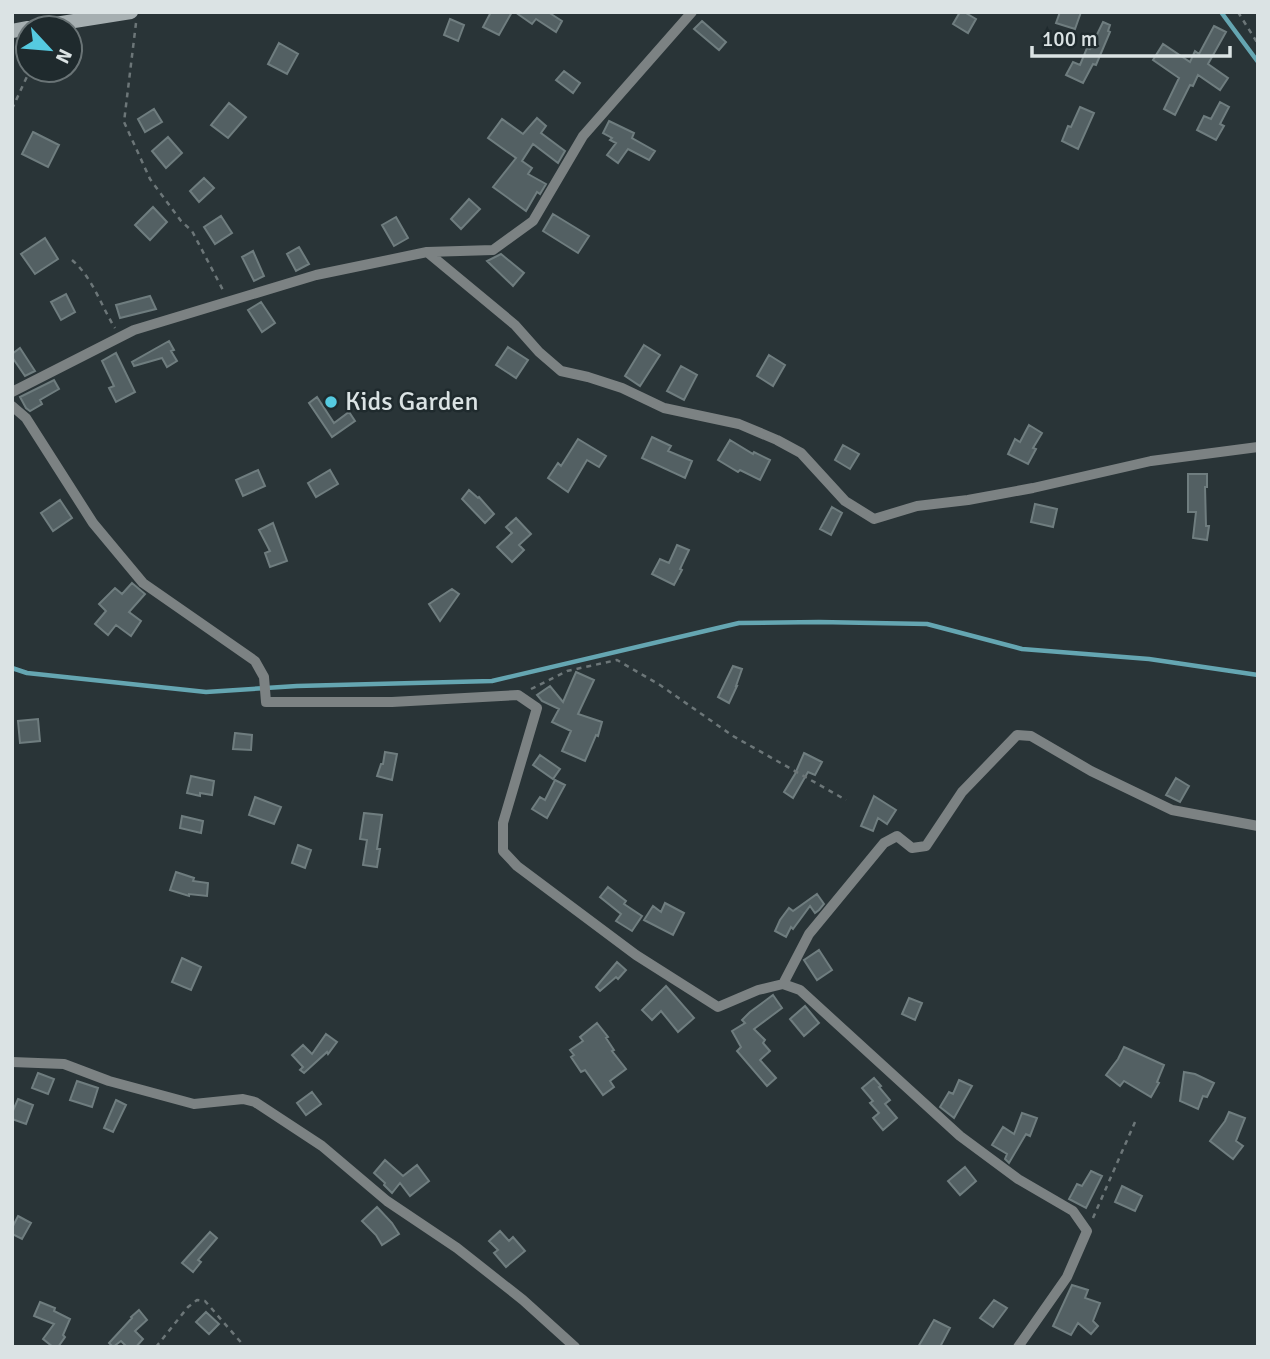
<svg xmlns="http://www.w3.org/2000/svg" width="1270" height="1359" font-family="Signika,sans-serif">
<style>
.lines{fill:none;stroke-linecap:round;stroke-linejoin:round}
.stream{stroke:#65a6b2;stroke-width:4.5}
.building{fill:#536063;stroke:#6f7d7f;stroke-width:2}
.path{stroke:#6c7678;stroke-width:2.5;stroke-dasharray:5 5;stroke-linecap:butt}
.street{stroke:#7c8283;stroke-width:10}
.secondary{stroke:#a6afb1;stroke-width:14}
.poi-dot{fill:#55cae0;stroke:#1f2a2d;stroke-width:2.5}
.labels{text-anchor:middle;dominant-baseline:central;stroke-width:5;stroke-linejoin:round;paint-order:stroke}
.poi-label{font-size:26px;fill:#dbe3e4;stroke:#1f2a2d;text-anchor:start}
</style>
<rect width="100%" height="100%" fill="#293437"/>
<g class="lines">
<path class="stream" d="M1221 12 1258 62
M12 668 27 673 206 692 297 686 492 681 739 623 819 622 927 624 1022 649 1149 659 1258 675"/>
</g>
<path class="building" d="M491 12H512L499 35 483 27Z
M515 12H548L562 21 556 32 536 19 532 24Z
M960 12H964L976 19 968 33 953 24Z
M1060 12H1081L1075 29 1056 23Z
M450 19 464 25 458 41 444 35Z
M702 21 726 42 719 50 694 29Z
M1103 22 1110 25 1108 31 1110 32 1096 65 1093 64 1083 83 1066 75 1073 62 1080 65 1087 48 1090 49Z
M1214 26 1226 32 1208 64 1228 78 1220 90 1198 75 1193 86 1190 85 1175 115 1164 109 1179 78 1153 60 1163 44 1190 62 1195 51 1199 54Z
M279 43 298 54 287 74 268 64Z
M564 71 580 83 573 93 556 80Z
M1220 102 1229 107 1220 124 1224 126 1216 140 1197 130 1204 116 1211 119Z
M229 103 246 117 228 138 211 125Z
M1080 107 1094 113 1078 149 1062 141 1068 126 1071 127Z
M154 109 162 122 145 132 138 119Z
M537 118 546 126 541 133 565 151 558 163 533 144 522 161 532 168 528 174 546 184 540 194 537 192 526 211 493 187 516 158 488 138 502 119 523 134Z
M609 121 634 133 632 138 655 151 649 160 628 149 618 163 607 155 616 143 610 140 612 138 603 133Z
M33 132 59 145 48 167 22 154Z
M168 137 182 153 166 168 152 151Z
M204 178 214 188 199 202 190 191Z
M469 199 480 209 461 229 451 219Z
M153 207 167 222 150 240 135 225Z
M553 214 589 236 578 253 543 231Z
M221 216 232 233 215 244 204 227Z
M396 217 408 238 394 246 382 225Z
M45 238 58 259 35 274 21 254Z
M299 247 309 264 296 271 287 254Z
M253 251 264 276 254 281 242 257Z
M501 254 524 273 513 286 487 261Z
M66 294 75 312 61 320 51 302Z
M150 296 156 309 120 318 116 305Z
M261 302 275 323 262 332 248 310Z
M169 341 174 350 171 351 177 361 167 367 162 358 134 366 132 362Z
M644 345 660 355 640 386 625 376Z
M508 347 528 360 516 378 496 365Z
M20 348 35 371 25 376 12 357V354Z
M116 353 135 392 116 402 109 388 114 386 102 361Z
M769 355 785 365 773 386 757 376Z
M681 366 697 375 684 400 667 391Z
M54 380 59 389 40 400 42 404 30 411 26 408 20 397Z
M317 397 334 423 349 412 355 421 332 437 309 403Z
M1029 425 1042 433 1033 448 1036 449 1028 464 1008 454 1015 439 1020 442Z
M652 437 671 446 668 451 692 461 685 478 642 458Z
M578 439 606 456 599 467 587 460 568 492 548 478 558 463 561 466Z
M730 440 753 454 754 452 770 460 760 480 740 470 738 472 718 460Z
M843 445 859 454 850 469 835 460Z
M258 470 265 486 243 496 236 480Z
M330 470 338 484 316 497 308 483Z
M1188 474H1207V487H1205L1206 526H1209L1207 540 1193 538 1196 512H1188Z
M469 490 478 498 479 497 494 514 485 523 462 499Z
M60 500 72 518 53 531 41 513Z
M1035 504 1057 509 1053 527 1031 522Z
M832 507 842 513 831 535 820 529Z
M516 518 531 534 519 545 524 550 512 562 497 547 512 533 506 527Z
M273 523 287 561 270 567 265 553 270 551 259 530Z
M677 545 689 550 680 569 682 570 674 585 652 574 660 559 669 563Z
M132 583 145 594 129 612 141 621 131 636 116 625 108 635 95 624 106 611 99 604 115 588 122 594Z
M452 589 459 594 440 621 429 604Z
M733 666 742 669 736 686H737L729 703 718 697Z
M576 672 594 680 578 714 602 722 598 736 596 735 585 761 562 751 571 731 552 722 559 709 542 701 537 695 550 686 563 702Z
M38 719 40 741 20 743 18 721Z
M235 733 252 735 251 750 233 749Z
M385 752 397 754 392 780 377 776 381 764H383Z
M804 753 822 762 815 775 808 772 793 798 784 792 795 774Z
M540 755 560 769 553 779 533 765Z
M191 776 214 781 212 795 200 793V796L187 793Z
M1176 778 1189 786 1180 802 1166 795Z
M555 780 565 785 547 818 532 809 540 797 545 800Z
M874 796 896 810 887 824 878 818 873 831 861 826Z
M255 797 281 807 274 824 249 815Z
M364 813 382 815 377 849H380L377 867 363 865 367 840 360 839Z
M182 816 203 821 201 833 180 828Z
M298 845 311 850 305 868 292 863Z
M176 872 194 878 193 881 208 883 207 896 189 894V896L170 890Z
M608 887 626 901 624 904 642 916 632 931 616 921 621 914 600 897Z
M817 894 824 904 819 910 815 913 810 906 793 929 791 927 786 937 775 931 780 920 789 908 793 911Z
M665 903 684 913 673 935 644 920 653 906 661 912Z
M819 950 832 970 817 980 804 960Z
M182 958 201 967 191 990 172 982Z
M617 962 626 970 618 979 616 977 600 991 596 987Z
M666 986 694 1018 678 1032 661 1011 652 1020 642 1010Z
M773 995 782 1008 754 1029 765 1040 763 1043 770 1051 760 1060 776 1078 767 1086 737 1051 741 1047 732 1031 745 1023 742 1020 750 1012Z
M909 998 922 1003 915 1020 902 1014Z
M805 1006 819 1023 804 1036 790 1019Z
M597 1023 608 1037 606 1038 614 1050 612 1051 626 1069 610 1081 614 1087 603 1095 585 1070 581 1072 571 1057 574 1055 570 1050 583 1041 580 1037Z
M326 1034 337 1042 328 1054 327 1052 304 1073 300 1070 303 1067 292 1055 303 1045 312 1054Z
M1124 1047 1164 1065 1157 1082 1159 1083 1151 1097 1124 1081 1120 1086 1106 1075 1118 1059Z
M1184 1072 1195 1074 1214 1083 1207 1097 1203 1096 1198 1109 1180 1101Z
M38 1073 54 1079 48 1094 32 1088Z
M874 1078 881 1086 879 1087 890 1100 885 1104 897 1118 883 1130 873 1118 879 1113 870 1103 873 1101 862 1088Z
M959 1080 972 1086 954 1118 940 1107 949 1092 953 1094Z
M77 1081 98 1088 92 1107 70 1100Z
M312 1092 321 1104 306 1115 297 1103Z
M18 1099 33 1105 26 1124 12 1119V1113Z
M116 1100 126 1105 113 1132 104 1128Z
M1229 1112 1245 1118 1236 1141 1243 1146 1233 1159 1210 1141 1225 1121Z
M1022 1113 1037 1118 1030 1136 1026 1134 1009 1163 1005 1159 1007 1154 992 1145 1003 1127 1014 1134Z
M385 1160 403 1176 417 1165 429 1181 410 1196 400 1183 392 1193 384 1185 385 1183 374 1173Z
M965 1167 976 1181 960 1195 948 1181Z
M1091 1171 1102 1176 1086 1208 1069 1199 1077 1184 1082 1186Z
M1122 1186 1142 1196 1135 1211 1115 1202Z
M377 1207 392 1223 399 1234 382 1245 376 1235 362 1221Z
M18 1216 31 1223 22 1239 12 1234V1228Z
M500 1231 509 1241 513 1237 525 1251 506 1267 494 1253 498 1250 489 1241Z
M210 1232 217 1238 198 1260 201 1262 193 1272 182 1263Z
M1072 1285 1088 1290 1085 1298 1100 1303 1093 1321 1098 1326 1091 1334 1078 1323 1071 1335 1053 1326Z
M994 1300 1007 1308 993 1327 980 1318Z
M40 1302 55 1308 54 1311 70 1319 63 1335 65 1337 58 1347H53L43 1339 54 1324 34 1316Z
M139 1310 147 1320 135 1331 143 1339 136 1347H127L121 1341 113 1347 109 1343 132 1318 131 1317Z
M206 1312 219 1324 209 1334 196 1322Z
M934 1320 950 1328 940 1347H918Z"/>
<g class="lines">
<path class="path" d="M1238 12 1258 44
M136 23 124 122 150 179 181 221 192 231 224 292
M12 109 30 70
M72 260C93 278 101 306 115 328
M531 689 567 671 617 660 660 685 733 736 846 800
M1093 1218 1135 1122
M156 1347 188 1307 197 1300 205 1301 245 1347"/>
<path class="street" d="M427 252 515 325 539 352 561 371 588 377 622 388 664 408 739 424 777 440 801 453 845 501 874 519 917 506 968 500 1033 488 1151 461 1258 447
M12 392 134 330 316 275 427 252 493 250 533 221 583 136 692 12
M12 406 26 418 93 523 143 583 255 661 264 677 266 702H392L518 695 537 708 503 823V851L517 866 636 955 718 1007 758 990 783 984 800 990 960 1136 1018 1179 1073 1211 1087 1231 1067 1277 1018 1347
M783 984 809 934 884 843 897 836 912 848 926 846 962 792 1017 735 1031 736 1091 771 1172 810 1258 826
M12 1062 64 1064 109 1081 194 1104 243 1099 255 1102 322 1146 387 1201 457 1248 523 1300 575 1347"/>
<path class="secondary" d="M30 28 131 12
M12 31 28 28"/>
</g>
<circle class="poi-dot" cx="331" cy="402" r="7"/>
<g class="labels">
<g class="poi-label">
<text x="345" y="402">Kids Garden</text>
</g>
</g>
<rect width="1270" height="1359" fill="none" stroke="#dbe3e4" stroke-width="28"/>
<g transform="translate(49 49) rotate(116)"><circle r="33" fill="#1f2a2d" stroke="#6a7476" stroke-width="2"/>
<path d="M0-5L12 26L0 18L-12 26Z" fill="#55cae0"/>
<text y="-10" font-size="19" font-weight="bold" text-anchor="middle" fill="#dbe3e4">N</text>
</g>
<path d="M1032 46v10h198v-10" fill="none" stroke="#dbe3e4" stroke-width="3.5"/>
<text x="1042" y="46" font-size="21" fill="#dbe3e4" stroke="#1f2a2d" stroke-width="5" paint-order="stroke">100 m</text>
</svg>
